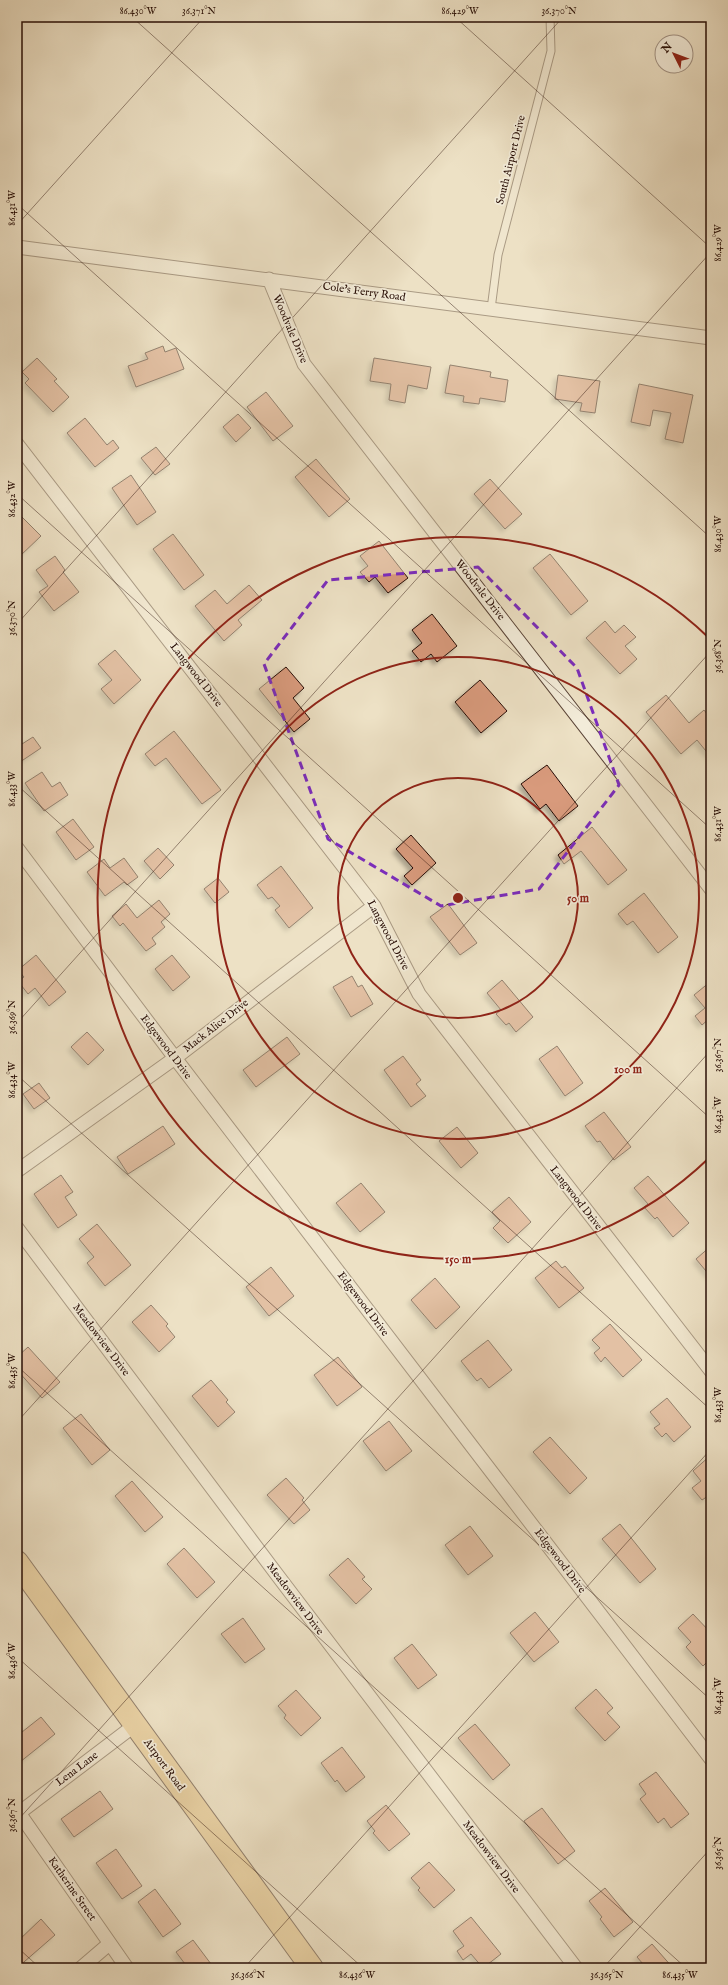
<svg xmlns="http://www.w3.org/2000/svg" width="728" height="1985" font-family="'IM FELL English',serif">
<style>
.building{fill:#d89a7c;stroke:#280e06;filter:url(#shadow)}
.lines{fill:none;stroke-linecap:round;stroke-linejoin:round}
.service-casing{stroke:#594336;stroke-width:9}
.minor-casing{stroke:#594336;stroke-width:15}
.trunk-casing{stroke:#280e06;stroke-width:24}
.service{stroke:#f3ecd9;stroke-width:7}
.minor{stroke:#f3ecd9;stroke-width:13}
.trunk{stroke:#e6c082;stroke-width:22}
.marked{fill:none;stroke:#7b2cbf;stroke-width:3;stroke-dasharray:8 5;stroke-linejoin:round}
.ticks{fill:none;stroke:#280e06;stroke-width:1;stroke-opacity:0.45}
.ring{fill:none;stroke:#8f2418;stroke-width:2}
.labels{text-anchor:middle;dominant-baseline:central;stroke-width:3.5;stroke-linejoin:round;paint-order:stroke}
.street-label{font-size:11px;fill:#280e06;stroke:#f3ecd9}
.centre{fill:#8f2418;stroke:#f3ecd9;stroke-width:2}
.ring-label{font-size:12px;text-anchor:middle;font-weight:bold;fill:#8f2418;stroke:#f3ecd9;stroke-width:3.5;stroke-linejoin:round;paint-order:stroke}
.neatline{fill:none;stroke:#280e06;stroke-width:1.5}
.ticks-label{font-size:10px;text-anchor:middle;fill:#280e06}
</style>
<defs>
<filter id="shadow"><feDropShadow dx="-3.5" dy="3.5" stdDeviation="2" flood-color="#0004"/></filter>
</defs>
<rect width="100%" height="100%" fill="#ede1c5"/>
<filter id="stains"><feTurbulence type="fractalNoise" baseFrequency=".005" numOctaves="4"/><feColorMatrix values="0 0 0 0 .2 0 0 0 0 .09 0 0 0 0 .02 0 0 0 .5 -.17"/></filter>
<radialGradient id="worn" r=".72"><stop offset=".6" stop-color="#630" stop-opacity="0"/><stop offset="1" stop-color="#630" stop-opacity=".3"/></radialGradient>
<path class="building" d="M163 346 165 352 176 348 184 369 136 387 128 366 148 359 145 353Z
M37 358 57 379 54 381 69 397 53 412 25 383 29 379 22 372Z
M374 358 431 367 427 389 408 385 405 403 389 400 391 384 370 381Z
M450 365 491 372 490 377 508 380 505 402 480 398 479 404 463 402 464 396 445 393Z
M558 375 600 381 595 413 580 411 582 403 555 399Z
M639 384 693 395 683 443 665 439 671 413 653 410 650 426 631 422Z
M266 392 293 426 273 441 247 407Z
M238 414 251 428 236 442 223 427Z
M85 418 107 445 113 440 119 448 95 467 67 433Z
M156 447 170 464 155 475 141 458Z
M316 459 350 499 329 517 295 477Z
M131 475 156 512 137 525 112 488Z
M490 479 522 514 505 529 474 494Z
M17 512 41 536 20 556 17 553Z
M173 534 204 575 184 590 153 549Z
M379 541 408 578 388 593 375 577 369 582 360 572 368 566 360 556Z
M550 554 588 601 571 615 533 568Z
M55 556 65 570 63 572 79 592 54 611 39 592 48 586 36 570Z
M249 585 262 600 238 620 242 625 224 641 195 606 215 590 227 604Z
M432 614 457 646 437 662 431 654 421 662 412 651 422 643 412 630Z
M605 621 615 633 624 625 636 637 625 646 637 659 620 674 586 638Z
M115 650 141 680 114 704 101 689 112 680 98 664Z
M286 667 304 688 293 698 310 719 294 732 259 689Z
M480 680 507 711 481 733 455 702Z
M666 695 689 723 704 710 711 719 710 756 697 740 681 754 646 712Z
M174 731 221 790 202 804 166 758 155 766 145 754Z
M33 737 41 748 17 764V738L22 744Z
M547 765 578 806 559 821 546 804 540 809 521 784Z
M42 772 52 787 60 782 68 795 44 811 25 783Z
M73 819 94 847 76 860 56 832Z
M592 827 627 870 608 885 581 851 564 864 558 855Z
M411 835 436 863 412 885 404 876 413 868 396 849Z
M158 848 174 865 160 879 144 861Z
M124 858 138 877 127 885 124 882 105 896 87 872 104 859 110 868Z
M281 866 313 908 289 928 275 910 280 906 272 897 268 899 257 885Z
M218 878 229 892 215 903 204 889Z
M644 893 678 937 658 953 633 921 627 925 618 914Z
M159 900 170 914 161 922 165 927 152 938 156 944 146 951 123 923 120 926 112 916 126 904 137 918Z
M448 904 477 943 460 955 430 917Z
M36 955 66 992 49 1006 35 988 28 994 18 981 24 977 18 970Z
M172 955 190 977 173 991 155 969Z
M352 976 358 987 362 985 373 1004 351 1017 333 987Z
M502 980 533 1017 516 1032 509 1023 506 1025 496 1014 501 1010 487 993Z
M710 982 711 1017 702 1025 695 1016 705 1008 694 995Z
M87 1032 104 1050 88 1065 71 1047Z
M287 1037 300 1054 256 1087 243 1070Z
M557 1046 583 1083 565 1096 539 1059Z
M403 1056 421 1080 416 1084 426 1096 411 1107 384 1070Z
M39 1083 50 1098 34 1109 23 1094Z
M604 1112 631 1147 614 1160 600 1141 597 1142 585 1126Z
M163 1126 175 1144 128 1174 117 1157Z
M457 1127 478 1153 461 1168 439 1141Z
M61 1175 73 1192 65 1197 77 1215 58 1228 34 1194Z
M648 1176 689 1223 673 1237 657 1217 655 1219 644 1207 648 1204 634 1188Z
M361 1183 385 1212 360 1232 336 1203Z
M509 1197 531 1222 508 1243 493 1228 500 1221 492 1212Z
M97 1224 131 1265 105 1286 87 1263 94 1257 79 1239Z
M711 1246V1277L696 1259Z
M556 1261 562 1268 565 1266 584 1288 559 1308 535 1278Z
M271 1267 294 1296 269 1316 246 1287Z
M435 1278 460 1307 436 1329 411 1300Z
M151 1305 168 1324 166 1326 175 1337 159 1352 132 1322Z
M610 1324 642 1360 623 1377 605 1357 601 1362 594 1353 600 1348 592 1340Z
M488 1340 512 1370 489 1388 481 1378 477 1381 461 1361Z
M28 1347 60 1382 42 1398 17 1370V1357Z
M338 1357 362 1387 337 1406 314 1375Z
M211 1380 228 1400 226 1402 235 1412 218 1427 192 1396Z
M667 1398 691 1427 674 1442 666 1433 662 1437 654 1428 660 1424 650 1412Z
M81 1414 110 1450 92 1465 63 1428Z
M389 1421 412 1451 386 1471 363 1441Z
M550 1437 587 1478 570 1494 533 1452Z
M711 1455V1494L702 1500 692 1488 701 1481 693 1471Z
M286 1478 304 1498 302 1500 310 1510 294 1524 267 1495Z
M132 1481 163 1517 145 1532 115 1496Z
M620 1524 656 1569 640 1583 602 1539Z
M470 1526 493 1556 468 1575 445 1545Z
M184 1548 215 1582 197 1598 167 1564Z
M348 1558 365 1577 362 1579 372 1589 356 1604 329 1575Z
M535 1612 559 1642 534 1662 510 1633Z
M693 1614 711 1633V1658L703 1666 686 1647 691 1642 678 1628Z
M243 1618 265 1649 245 1663 221 1634Z
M412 1644 437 1675 418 1689 394 1658Z
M596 1689 613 1708 607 1713 620 1727 605 1741 575 1708Z
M296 1690 321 1718 301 1736 284 1718 286 1715 278 1706Z
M41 1717 55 1734 20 1762 17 1759V1736Z
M475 1724 510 1765 493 1780 458 1738Z
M342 1747 365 1777 346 1792 337 1780 335 1782 321 1763Z
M656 1772 689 1814 671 1828 664 1818 658 1823 640 1799 646 1794 639 1784Z
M100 1791 113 1809 74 1837 61 1819Z
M386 1805 410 1834 389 1851 373 1833 375 1831 367 1821Z
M542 1808 575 1851 558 1864 524 1821Z
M116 1849 142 1886 122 1899 96 1863Z
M429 1862 455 1890 434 1908 418 1890 420 1888 411 1878Z
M605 1888 633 1922 614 1937 600 1919 602 1917 589 1901Z
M155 1889 181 1924 163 1937 138 1902Z
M471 1917 501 1954 483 1968 471 1954 463 1960 457 1951 464 1946 453 1931Z
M41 1919 55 1935 17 1968V1942Z
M193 1940 214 1968H188L176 1952Z
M652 1944 673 1968H638L643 1964 637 1957Z"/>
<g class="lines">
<defs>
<path id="service" d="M491 309 498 255 551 51 550 17"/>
<path id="minor" d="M17 247 711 338
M269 279 304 364 711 889
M17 444 374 906 419 994 711 1371
M17 848 175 1058 711 1759
M17 1171 175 1058 374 906
M17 1228 278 1576 576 1968
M17 1810 127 1968
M19 1813 135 1725
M81 1968 109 1944"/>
<path id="trunk" d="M17 1562 312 1968"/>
</defs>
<use href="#service" class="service-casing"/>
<use href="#minor" class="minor-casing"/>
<use href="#trunk" class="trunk-casing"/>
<use href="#service" class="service"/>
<use href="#minor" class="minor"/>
<use href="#trunk" class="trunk"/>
</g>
<path d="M0 0H728V1985H0ZM478 567 577 668 619 785 539 889 441 906 328 839 264 664 328 580Z" fill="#ede1c5" fill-opacity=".55" fill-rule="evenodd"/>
<path class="marked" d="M478 567 577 668 619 785 539 889 441 906 328 839 264 664 328 580Z"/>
<path class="ticks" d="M132 17 711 538M455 17 711 248M17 204 711 829M17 225 204 17M17 494 711 1119M17 624 563 17M17 785 711 1410M17 1023 711 252M17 1075 711 1700M17 1366 686 1968M17 1422 711 651M17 1657 363 1968M17 1821 711 1050M17 1947 40 1968M244 1968 711 1449M603 1968 711 1848"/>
<g class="ring">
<circle cx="458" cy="898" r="120"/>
<circle cx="458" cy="898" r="241"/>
<path d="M709 1158A361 361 0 1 1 709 638"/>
</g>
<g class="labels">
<g class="street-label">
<text transform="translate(511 160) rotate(-76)">South Airport Drive</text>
<text transform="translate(364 292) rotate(8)">Cole's Ferry Road</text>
<text transform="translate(290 329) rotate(67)">Woodvale Drive</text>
<text transform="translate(480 590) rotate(52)">Woodvale Drive</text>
<text transform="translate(196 675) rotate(52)">Langwood Drive</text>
<text transform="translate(388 935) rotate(62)">Langwood Drive</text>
<text transform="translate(216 1026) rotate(-38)">Mack Alice Drive</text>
<text transform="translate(166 1047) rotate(53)">Edgewood Drive</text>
<text transform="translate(576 1198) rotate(52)">Langwood Drive</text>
<text transform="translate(363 1304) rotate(53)">Edgewood Drive</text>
<text transform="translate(101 1340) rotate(53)">Meadowview Drive</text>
<text transform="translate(560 1561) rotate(53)">Edgewood Drive</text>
<text transform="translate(295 1599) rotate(53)">Meadowview Drive</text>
<text transform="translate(164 1765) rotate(54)">Airport Road</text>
<text transform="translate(77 1769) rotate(-37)">Lena Lane</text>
<text transform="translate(491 1857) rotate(53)">Meadowview Drive</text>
<text transform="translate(72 1889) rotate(55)">Katherine Street</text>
</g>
</g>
<circle cx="458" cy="898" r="6" class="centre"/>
<g class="ring-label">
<text x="578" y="902">50 m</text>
<text x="628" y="1073">100 m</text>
<text x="458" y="1263">150 m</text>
</g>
<rect width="728" height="1985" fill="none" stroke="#ede1c5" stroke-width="44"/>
<g transform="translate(674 54) rotate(312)"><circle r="19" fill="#f3ecd9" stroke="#a29385"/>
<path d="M0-3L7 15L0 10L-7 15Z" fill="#8f2418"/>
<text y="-6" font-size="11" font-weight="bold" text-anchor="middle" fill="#280e06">N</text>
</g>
<rect x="22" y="22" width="684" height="1941" class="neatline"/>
<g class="ticks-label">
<text x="138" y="14">86.430°W</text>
<text x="199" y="14">36.371°N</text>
<text x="460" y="14">86.429°W</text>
<text x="559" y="14">36.370°N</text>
<text transform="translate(11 208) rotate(-90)" y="4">86.431°W</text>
<text transform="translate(717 243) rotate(-90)" y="4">86.429°W</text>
<text transform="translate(11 499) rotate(-90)" y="4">86.432°W</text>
<text transform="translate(717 534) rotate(-90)" y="4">86.430°W</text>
<text transform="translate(11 618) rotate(-90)" y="4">36.370°N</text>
<text transform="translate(717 656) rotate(-90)" y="4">36.368°N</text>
<text transform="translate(11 789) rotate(-90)" y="4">86.433°W</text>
<text transform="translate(717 824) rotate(-90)" y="4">86.431°W</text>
<text transform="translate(11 1017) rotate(-90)" y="4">36.369°N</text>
<text transform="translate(717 1055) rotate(-90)" y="4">36.367°N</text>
<text transform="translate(11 1080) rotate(-90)" y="4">86.434°W</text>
<text transform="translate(717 1115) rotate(-90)" y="4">86.432°W</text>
<text transform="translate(11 1371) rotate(-90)" y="4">86.435°W</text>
<text transform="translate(717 1405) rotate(-90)" y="4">86.433°W</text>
<text transform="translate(11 1661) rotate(-90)" y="4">86.436°W</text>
<text transform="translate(717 1696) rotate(-90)" y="4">86.434°W</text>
<text transform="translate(11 1815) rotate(-90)" y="4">36.367°N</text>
<text transform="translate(717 1853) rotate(-90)" y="4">36.365°N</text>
<text x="248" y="1978">36.366°N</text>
<text x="357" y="1978">86.436°W</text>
<text x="607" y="1978">36.365°N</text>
<text x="680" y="1978">86.435°W</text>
</g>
<rect width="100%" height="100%" filter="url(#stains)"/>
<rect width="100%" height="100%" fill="url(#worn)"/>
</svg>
